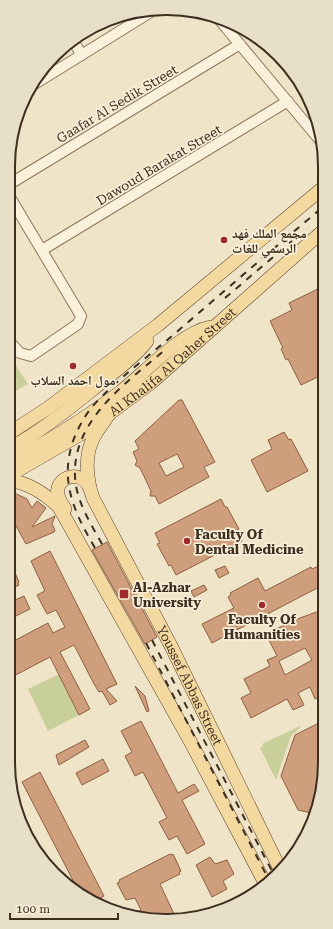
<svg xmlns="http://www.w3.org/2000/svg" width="333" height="929" font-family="'Roboto Serif','Noto Naskh Arabic',serif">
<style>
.green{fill:#c9cf9b}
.building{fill:#cf9f7d;stroke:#8d5f41;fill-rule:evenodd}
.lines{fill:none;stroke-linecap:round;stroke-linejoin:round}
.minor-casing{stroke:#8d765c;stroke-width:12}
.major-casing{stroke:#5b4430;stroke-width:14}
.minor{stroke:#faf1dc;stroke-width:10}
.major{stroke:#f3d9a0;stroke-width:13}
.rail{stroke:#3d2e20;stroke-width:2;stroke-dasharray:7 7;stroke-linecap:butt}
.poi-dot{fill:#9e2a2b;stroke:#f7eed8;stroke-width:1.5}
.labels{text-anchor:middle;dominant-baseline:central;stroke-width:3.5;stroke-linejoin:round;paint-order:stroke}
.street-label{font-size:13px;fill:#3d2e20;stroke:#f7eed8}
.poi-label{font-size:13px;font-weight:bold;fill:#3d2e20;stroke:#f7eed8;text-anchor:start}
.rim{fill:none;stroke:#3d2e20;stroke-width:2}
</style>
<rect width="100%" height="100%" fill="#f0e4c8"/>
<path class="green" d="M8 353 28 384 8 395Z
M59 674 79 715 48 731 28 689Z
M300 726V728L291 736 276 780 260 748 263 746 262 744Z"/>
<path class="building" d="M324 286V374L301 385 288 359 286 360 281 349 283 348 270 321 292 310 289 303Z
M179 400H182L215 462 204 467 209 477 159 504 155 496H150L151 491 140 468 135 465 137 461 133 452 139 449 135 441ZM177 454 184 467 166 476 159 463Z
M284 432 289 440 291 439 308 471 267 492 251 460 272 449 268 440Z
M10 491 27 499 32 508 37 501 46 508 32 527 55 516 52 524 55 530 54 532 26 544 8 511V500L12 498Z
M221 499 225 507H227L239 529 237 530 242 541 176 575 171 565 169 566 157 544 160 543 155 533Z
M107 542 157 637 145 644 92 550Z
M50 551 117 684 106 689 117 701 110 705 102 691 99 692 94 684 74 645 60 652 90 709 79 715 50 657 8 679V644L48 623 53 633 65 627 56 610 47 614 37 595 45 591 31 561Z
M325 563V582L320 585 321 586 212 643 202 624 234 608 228 597 231 595 230 593 258 578 265 591 311 567 312 569Z
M225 566 229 573 219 578 215 570Z
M13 568 19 582 18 583 19 585 8 591V570Z
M204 585 207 590 194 597 191 591Z
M24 596 30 609 12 618 8 611V603Z
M325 609V679L321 681 325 688V694L315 699 310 687 298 693 304 705 293 710 287 699 251 718 241 698 251 693 244 679 270 666 267 660 277 656 266 634 297 619ZM305 648 312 660 285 675 279 661Z
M135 686 145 696 149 711 147 712Z
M325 720V762L320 803 315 814 298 810 281 776 295 735Z
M141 721 178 793 194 784 199 791 182 800 205 844 187 854 177 836 169 840 159 822 167 818 143 772 135 776 125 756 132 752 121 731Z
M85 740 89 747 59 765 56 755Z
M103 759 109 771 82 785 76 773Z
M40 772 104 896 93 902 78 890 22 782Z
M170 854 171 855 173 854 181 871 179 872 180 874 160 884 174 914 172 915 173 916 146 920 130 915 141 910 135 898 126 900 117 883 120 882 119 880Z
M210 857 215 864 227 860 234 874 223 881 227 889 212 897 196 865Z"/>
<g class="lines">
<defs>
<path id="minor" d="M217 17 323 144
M73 41 82 55
M33 85 154 10
M8 185 240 44
M8 194 81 316 78 324 31 356 20 353 8 340
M42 250 288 101"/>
<g id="major">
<path id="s1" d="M109 414C104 422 97 430 93 439 84 456 87 481 93 498L171 646 280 869"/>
<path d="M8 434 48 408 158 325 324 187"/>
<path d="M8 449C44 430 74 404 106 379 120 367 136 356 147 341"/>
<path d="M8 462C47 443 84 419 119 393 144 374 180 333 210 327"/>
<path id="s2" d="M8 476 86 431 152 382 324 230"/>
<path d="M8 480C29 483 44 493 59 507L189 739 265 883"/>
<path d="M65 509C63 505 59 500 58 495 54 476 83 468 90 489"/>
</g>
</defs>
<use href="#minor" class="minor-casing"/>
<use href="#major" class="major-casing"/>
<use href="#minor" class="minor"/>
<use href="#major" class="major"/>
<path class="rail" d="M225 298 292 241
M102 544C92 526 80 507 76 486 66 424 125 384 166 349
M95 548C77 517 62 488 70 452 73 437 82 420 91 408 115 381 145 359 172 336 223 292 273 249 324 206
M152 640 274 875
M146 643 269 880"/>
</g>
<g class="poi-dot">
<circle cx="224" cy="240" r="4"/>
<circle cx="73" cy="366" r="4"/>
<circle cx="187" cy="541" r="4"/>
<rect x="119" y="589" width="10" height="10" rx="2"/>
<circle cx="262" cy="605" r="4"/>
</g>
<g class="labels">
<g class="street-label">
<text transform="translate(117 104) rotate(-31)">Gaafar Al Sedik Street</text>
<text transform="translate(159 165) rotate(-31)">Dawoud Barakat Street</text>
<text stroke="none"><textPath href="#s2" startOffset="201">Al Khalifa Al Qaher Street</textPath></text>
<text stroke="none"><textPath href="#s1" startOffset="301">Youssef Abbas Street</textPath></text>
</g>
<g class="poi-label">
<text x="232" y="233">مجمع الملك فهد<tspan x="232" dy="15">الرسمي للغات</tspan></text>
<text x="73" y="380" text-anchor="middle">مول احمد السلاب</text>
<text x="195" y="534">Faculty Of<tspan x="195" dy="15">Dental Medicine</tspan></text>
<text x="133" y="587">Al-Azhar<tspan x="133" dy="15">University</tspan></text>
<text x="262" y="619" text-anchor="middle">Faculty Of<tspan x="262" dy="15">Humanities</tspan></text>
</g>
</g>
<path d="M0 0H333V929H0ZM166 15H167A151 151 0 0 1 318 166V763A151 151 0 0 1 167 914H166A151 151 0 0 1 15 763V166A151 151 0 0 1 166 15Z" fill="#e8dfc9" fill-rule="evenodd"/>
<path class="rim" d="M166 15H167A151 151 0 0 1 318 166V763A151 151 0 0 1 167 914H166A151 151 0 0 1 15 763V166A151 151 0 0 1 166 15Z"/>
<path d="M10 913v6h108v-6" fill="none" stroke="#3d2e20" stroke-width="2"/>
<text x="16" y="913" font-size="12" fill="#3d2e20" stroke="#f7eed8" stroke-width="3" paint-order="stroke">100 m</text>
</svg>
